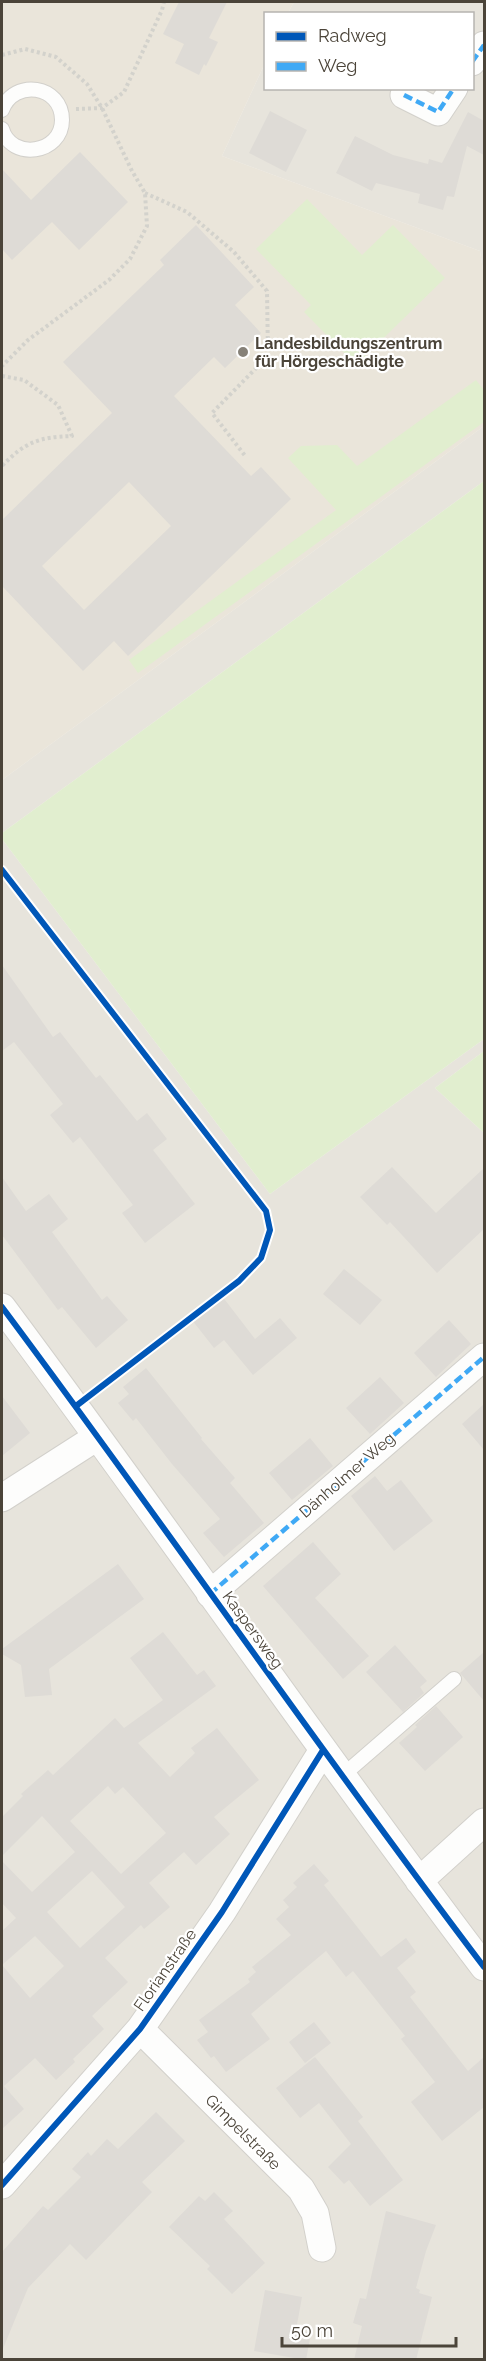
<svg xmlns="http://www.w3.org/2000/svg" width="486" height="2361" font-family="Raleway,sans-serif">
<style>
.residential{fill:#e7e4dc}
.education{fill:#eae5da}
.green{fill:#e1eecf}
.building{fill:#dedbd6;fill-rule:evenodd}
.lines{fill:none;stroke-linecap:round;stroke-linejoin:round}
.service-casing{stroke:#d2d0cb;stroke-width:16}
.minor-casing{stroke:#d2d0cb;stroke-width:29}
.path{stroke:#d3d2cc;stroke-width:4;stroke-dasharray:3 3;stroke-linecap:butt}
.service{stroke:#fdfdfc;stroke-width:14}
.minor{stroke:#fdfdfc;stroke-width:27}
.quiet{stroke:#3fa9f5;stroke-width:4.5;stroke-dasharray:9 4.5;stroke-linecap:butt}
.cycleway-casing{stroke:#fff;stroke-width:10}
.cycleway{stroke:#0057b8;stroke-width:6}
.poi-dot{fill:#868178;stroke:#fff;stroke-width:2}
.labels{text-anchor:middle;dominant-baseline:central;stroke-width:4.5;stroke-linejoin:round;paint-order:stroke}
.poi-label{font-size:16px;font-weight:bold;fill:#4b4439;stroke:#fff;text-anchor:start}
.street-label{font-size:16px;fill:#4b4439;stroke:#fff}
</style>
<rect width="100%" height="100%" fill="#f4f2ee"/>
<path class="residential" d="M294 2H484V277L480 251 222 156 265 63 266 88H472V14L288 13Z
M484 426V481L2 833V780Z
M2 839 270 1194 484 1039V1051L435 1088 484 1133V2359H2Z"/>
<path class="education" d="M2 2H294L288 13 266 14 265 63 222 156 480 251 484 277V426L2 780Z"/>
<path class="green" d="M307 199 362 255 393 225 445 278 356 365 304 312 311 305 256 249Z
M476 380 484 390V422L138 673 129 660 336 510 288 458 301 446 337 445 357 466Z
M484 481V1039L270 1194 2 839V833Z
M484 1051V1133L435 1088Z"/>
<path class="building" d="M179 2H227L209 38 218 42 206 66 204 64 199 75 175 63 184 44 163 34Z
M270 111 307 130 286 172 249 153Z
M468 112 484 121V155L467 146 454 197 447 196 443 210 418 203 420 194 376 183 372 191 336 173 355 136 393 155 428 164 429 159 442 163Z
M80 152 128 202 79 250 52 222 12 260 2 249V169L31 200Z
M196 225 254 287 235 305 261 333 225 368 214 357 174 396 251 476 261 467 291 499 128 656 114 641 83 671 2 586V520L112 413 63 362 164 265 160 260ZM129 482 171 526 84 610 42 566Z
M2 965 53 1037 60 1032 96 1078 100 1075 137 1121 147 1113 167 1139 153 1150 195 1204 145 1243 122 1213 133 1205 80 1137 73 1143 50 1115 63 1104 14 1042 2 1051Z
M392 1167 436 1213 484 1168V1229L437 1273 390 1222 387 1225 360 1197Z
M2 1177 26 1211 49 1194 68 1219 52 1232 102 1300 107 1296 128 1320 96 1348 62 1307 58 1310 2 1235Z
M344 1269 382 1300 360 1325 323 1294Z
M222 1296 255 1339 280 1318 297 1338 253 1375 224 1340 214 1348 192 1320Z
M449 1320 471 1344 436 1377 414 1353Z
M146 1368 202 1438 201 1439 235 1478 230 1483 264 1523 224 1557 203 1533 220 1519 172 1464 136 1418 133 1421 118 1403 129 1394 123 1387Z
M380 1377 404 1403 370 1434 346 1408Z
M2 1396 30 1433 2 1456Z
M484 1404V1450L462 1424Z
M310 1438 333 1466 292 1500 269 1473Z
M375 1476 387 1491 401 1480 433 1521 394 1551 351 1496Z
M313 1542 341 1574 315 1598 369 1656 343 1679 263 1586Z
M118 1564 144 1599 49 1669 52 1695 25 1697 21 1665 2 1654V1649Z
M163 1632 197 1675 204 1670 216 1686 138 1743 170 1777 195 1753 191 1748 217 1728 259 1780 214 1817 230 1834 196 1865 184 1852 149 1883 170 1907 144 1929 141 1925 105 1958 128 1982 92 2016 104 2029 73 2059 75 2062 56 2080 35 2058 4 2086 24 2109 2 2129V1965L30 1998 64 1966 35 1936 2 1965V1931L16 1918 2 1903V1861L32 1892 75 1852 42 1816 2 1856V1817L23 1796 21 1794 48 1770 53 1775 115 1718 124 1728 163 1700 130 1658ZM108 1786 115 1794 123 1787 166 1833 121 1874 70 1821ZM92 1871 125 1907 80 1948 47 1912Z
M395 1645 427 1681 420 1687 424 1693 403 1712 366 1672Z
M484 1652V1701L460 1673Z
M436 1706 463 1737 425 1771 399 1743 417 1727 415 1725Z
M314 1864 329 1881 324 1885 381 1957 406 1938 416 1952 397 1968 416 1992 410 1997 468 2071 484 2057V2107L442 2141 411 2102 435 2082 401 2039 405 2036 353 1971 346 1977 326 1951 251 2014 270 2039 226 2072 214 2056 211 2058 197 2040 208 2032 199 2020 250 1982 248 1979 256 1972 252 1967 291 1935 276 1919 289 1907 283 1900 297 1887 293 1883Z
M314 2022 331 2043 305 2063 289 2042Z
M315 2057 363 2117 358 2121 403 2180 370 2206 349 2180 344 2184 328 2167 351 2144 319 2103 300 2118 276 2088Z
M156 2112 185 2141 142 2182 152 2192 86 2260 70 2244 28 2288 2 2351V2252L43 2206 48 2210 81 2177 72 2169 88 2152 91 2156 107 2139 118 2149Z
M214 2192 233 2211 224 2219 265 2263 232 2294 207 2269 210 2266 169 2227 199 2196 205 2201Z
M386 2211 436 2225 426 2251 416 2288 420 2290 419 2293 432 2297 416 2360H354L362 2326 353 2323 360 2298 366 2299Z
M265 2290 302 2297 296 2330 311 2333 306 2360 254 2351Z"/>
<g class="lines">
<defs>
<path id="service" d="M2 110C14 78 62 85 62 120 62 154 11 161 2 129
M342 1776 454 1679"/>
<path id="minor" d="M472 62 484 45
M404 95 438 112 454 88
M2 1307C165 1525 319 1750 484 1967
M2 1498 97 1437
M210 1594 484 1357
M419 1881 484 1822
M140 2029 301 2189 315 2213 322 2248
M2 2185 140 2029 222 1912 323 1750"/>
</defs>
<use href="#service" class="service-casing"/>
<use href="#minor" class="minor-casing"/>
<path class="path" d="M2 55 25 49 56 57 87 84 102 108 132 171 145 193 147 226 130 259 109 280 28 340 2 366
M76 109 102 108 124 92 162 10 164 2
M145 193 187 212 234 252 267 291 268 356 212 413 246 457
M2 376 24 380 58 405 72 436C39 437 25 442 2 466"/>
<use href="#service" class="service"/>
<use href="#minor" class="minor"/>
<path class="quiet" d="M472 62 484 45
M404 95 438 112 454 88
M210 1594 484 1357"/>
<defs>
<path id="cycleway" d="M2 870 266 1211 270 1230 261 1258 239 1281 76 1406
M2 1307C165 1525 319 1750 484 1967
M2 2185 140 2029 222 1912 323 1750"/>
</defs>
<use href="#cycleway" class="cycleway-casing"/>
<use href="#cycleway" class="cycleway"/>
</g>
<circle class="poi-dot" cx="243" cy="352" r="6"/>
<g class="labels">
<g class="poi-label">
<text x="255" y="343">Landesbildungszentrum<tspan x="255" dy="18">für Hörgeschädigte</tspan></text>
</g>
<g class="street-label">
<text transform="translate(347 1475) rotate(-41)">Dänholmer Weg</text>
<text transform="translate(253 1630) rotate(54)">Kaspersweg</text>
<text transform="translate(165 1970) rotate(-55)">Florianstraße</text>
<text transform="translate(243 2132) rotate(45)">Gimpelstraße</text>
</g>
</g>
<rect width="486" height="2361" fill="none" stroke="#4b4439" stroke-width="6"/>
<rect x="264" y="12" width="210" height="78" fill="#ffffff" stroke="#b7b4b0" stroke-width="1.5"/>
<rect x="276" y="32" width="30" height="9" fill="#0057b8" stroke="#b7b4b0" stroke-width="1.5"/>
<text x="318" y="42" font-size="18" fill="#4b4439">Radweg</text>
<rect x="276" y="62" width="30" height="9" fill="#3fa9f5" stroke="#b7b4b0" stroke-width="1.5"/>
<text x="318" y="72" font-size="18" fill="#4b4439">Weg</text>
<path d="M282 2337v9h174v-9" fill="none" stroke="#4b4439" stroke-width="3"/>
<text x="291" y="2337" font-size="18" fill="#4b4439" stroke="#ffffff" stroke-width="4.5" paint-order="stroke">50 m</text>
</svg>
